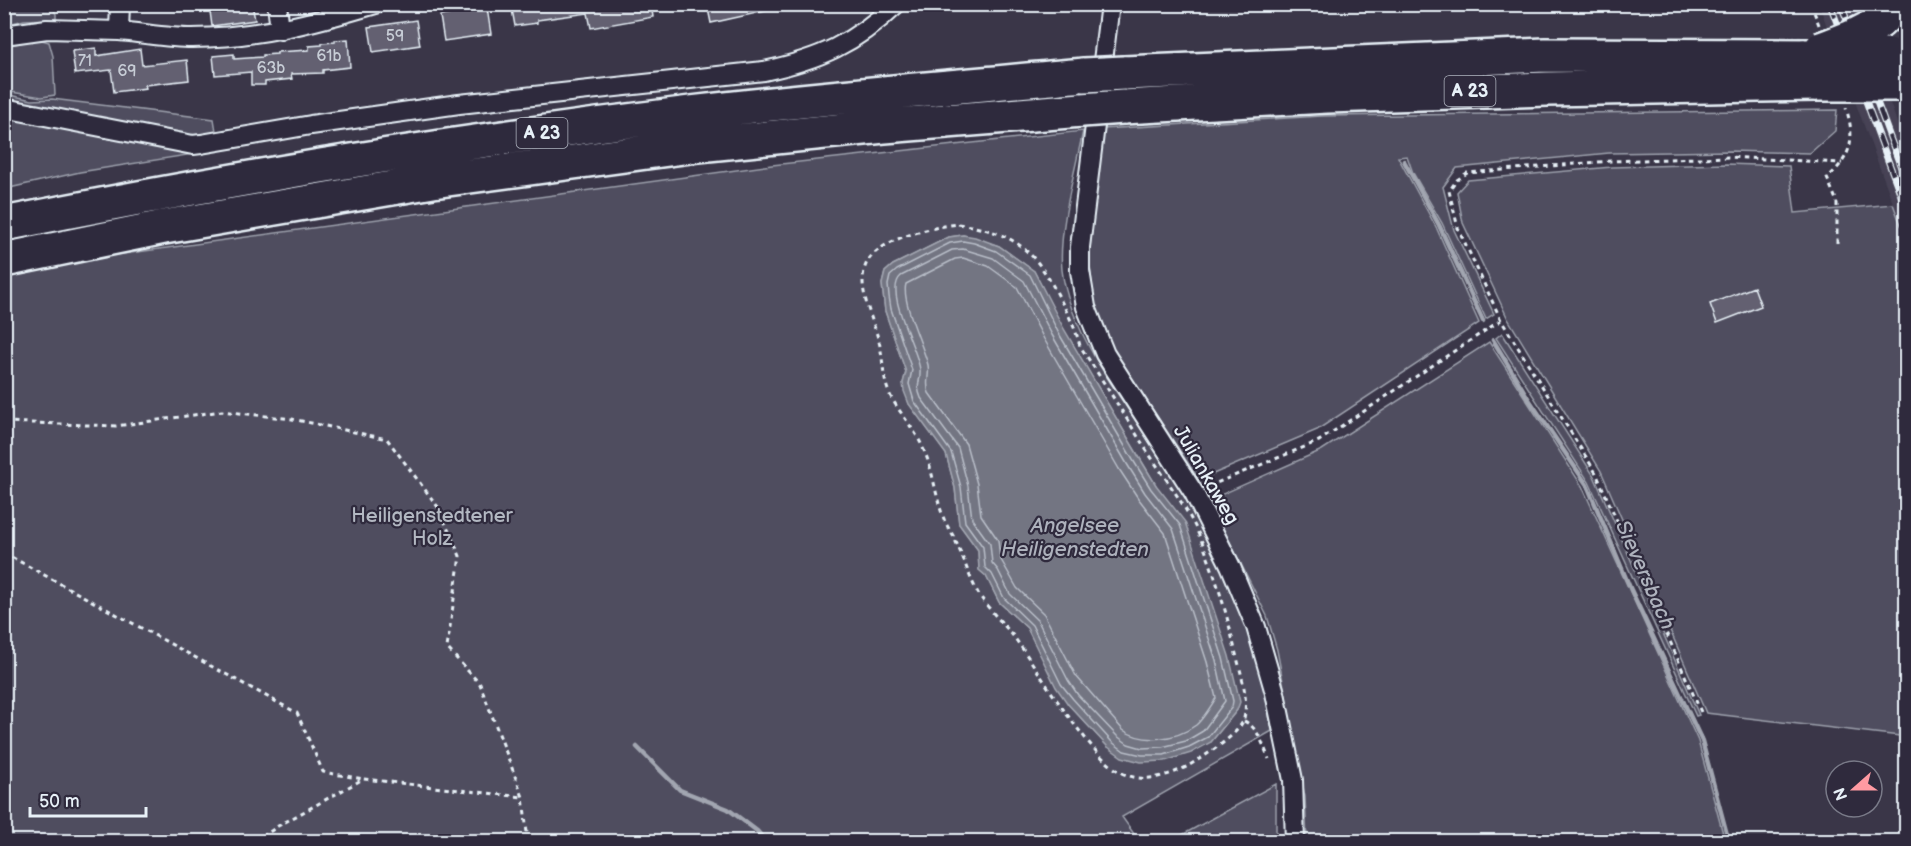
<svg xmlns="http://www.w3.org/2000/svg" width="1911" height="846" font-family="'Balsamiq Sans',sans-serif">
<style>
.built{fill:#464354}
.green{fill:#504e5f;stroke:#9ca0ac;stroke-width:1.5;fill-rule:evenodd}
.water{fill:#737482;stroke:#a2a6b1;stroke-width:1.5}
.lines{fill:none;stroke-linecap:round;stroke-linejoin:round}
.shore{stroke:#b9bfc9;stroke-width:1.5}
.stream{stroke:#a2a6b1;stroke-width:4.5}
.building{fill:#636171;stroke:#e8f1f8;stroke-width:1.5}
.street-casing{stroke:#e8f1f8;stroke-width:22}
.highway-casing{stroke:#e8f1f8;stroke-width:38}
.path{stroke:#e8f1f8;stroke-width:3;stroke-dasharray:4.5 4.5;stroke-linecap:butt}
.street{stroke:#2f2a3d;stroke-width:18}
.highway{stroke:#2f2a3d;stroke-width:33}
.rail-casing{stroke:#e8f1f8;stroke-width:7}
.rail{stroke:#2f2a3d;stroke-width:4.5;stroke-dasharray:14;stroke-linecap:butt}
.highway-bridge-casing{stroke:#e8f1f8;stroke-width:38;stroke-linecap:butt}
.highway-bridge{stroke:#2f2a3d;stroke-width:33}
.labels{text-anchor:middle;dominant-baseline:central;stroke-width:4.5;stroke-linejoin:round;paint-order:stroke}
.number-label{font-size:16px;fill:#c7cdd6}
.shield{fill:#2f2a3d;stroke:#b0b5c0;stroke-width:1.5}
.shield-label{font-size:18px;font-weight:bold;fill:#e8f1f8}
.street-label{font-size:20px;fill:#e8f1f8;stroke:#2f2a3d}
.park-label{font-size:20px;fill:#b3b8c2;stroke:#2f2a3d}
.water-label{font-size:21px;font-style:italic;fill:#aeb2bd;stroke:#2f2a3d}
</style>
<rect width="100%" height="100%" fill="#3a3648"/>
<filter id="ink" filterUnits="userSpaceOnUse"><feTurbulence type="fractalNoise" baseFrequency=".0167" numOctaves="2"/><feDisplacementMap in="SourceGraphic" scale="12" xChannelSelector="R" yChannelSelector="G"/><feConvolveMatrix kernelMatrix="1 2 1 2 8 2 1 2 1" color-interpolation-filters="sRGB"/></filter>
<g filter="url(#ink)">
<path class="built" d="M1819 5H1854L1859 18 1906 147V238Z"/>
<path class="green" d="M5 4 51 5 56 14V19L24 20 5 25Z
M39 39 49 42 53 56 55 95 42 97 5 91V46Z
M5 94 32 100 52 99 214 119 219 150 80 172 5 189Z
M1837 110 1835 131 1810 153 1730 151 1609 153 1457 168 1443 187 1454 230 1494 314 1486 319 1442 223 1413 173 1407 156 1398 157 1436 227 1479 323 1317 430 1199 480 1114 351 1095 307 1089 258 1102 129 1322 116Z
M1083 131C1075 172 1058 230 1062 270 1071 345 1146 430 1186 494 1230 566 1258 648 1272 731L1122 817 1139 841H5L4 275 72 261 772 165ZM963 235 999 246 1034 271 1063 329 1156 485 1237 710 1211 742 1108 747 1068 704 1027 628 999 602 986 576 979 570 978 550 959 524 955 488 946 454 909 404 903 383 906 372 885 311 882 284 885 272 893 265 949 237Z
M1726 164 1789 166 1795 213 1893 204 1906 238V741L1900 736 1706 713 1601 471 1508 319 1463 223 1457 192 1468 180 1612 167Z
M1502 333 1594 476 1699 715 1696 716 1589 482 1496 338Z
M1489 342 1582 486 1698 741 1725 841H1307L1305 797 1277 650 1267 616 1209 500 1322 450Z
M1276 784V841H1171Z"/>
<path class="water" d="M963 235 975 237 999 246 1034 271 1064 329 1139 457 1156 485 1185 522 1229 656 1240 702 1237 710 1211 742 1191 753 1165 761 1141 762 1122 757 1108 747 1068 704 1056 687 1027 628 999 602 986 576 979 570 978 550 959 524 955 488 946 454 909 404 904 391 903 383 906 372 885 311 882 284 885 272 893 265 949 237Z"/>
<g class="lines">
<path class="shore" d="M963 241 974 243 996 251 1030 275 1058 332 1133 460 1151 489 1180 525 1223 658 1233 701 1232 707 1208 737 1189 747 1164 755H1142L1124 751 1112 742 1073 699 1061 684 1032 625 1004 598 992 574 985 567 983 547 965 522 961 487 951 452 914 401 909 384 912 370 891 309 889 296 888 285 890 276 897 270 950 243Z
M963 249 993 258 1024 281 1052 335 1127 464 1145 493 1173 529 1216 660 1225 701 1203 731 1186 741 1162 747 1142 748 1128 744 1117 736 1078 695 1068 680 1038 621 1010 594 998 570 992 563 990 544 972 519 968 486 958 448 921 398C915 383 921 383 920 370 918 349 883 291 901 276L952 250Z
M963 258 988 266 1017 287 1044 339 1119 469 1138 498 1165 533 1207 662 1216 698C1211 706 1203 719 1196 725 1176 740 1143 744 1123 730L1076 676 1044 614 1017 588 1000 558 998 540 981 515 977 484 966 444 929 393C925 383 930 375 928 365 923 345 901 301 906 284L955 259Z"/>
<path class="stream" d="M1404 161 1439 225 1483 321
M1493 340 1528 398 1587 485 1631 590 1702 741 1729 842
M637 747 680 790 728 809 757 831 766 842"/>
</g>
<path class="building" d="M209 4H252L255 20 212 26Z
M511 4H594L595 7 610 4H651L653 17 591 28 588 13 537 20V23L515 26Z
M707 4H766V11L711 23Z
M487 8 491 34 444 41 440 16Z
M416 20 420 45 373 52 369 27Z
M348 39 350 67 323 70V73L291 74 292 79 265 82V85H251V72L215 75 213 56 234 54V59L263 57V55L277 54V52L309 50V46L322 45V43L335 42V40Z
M96 48V56L140 49 142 65 187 60 189 80 145 85 146 88 114 92 111 70 75 74 72 51Z
M1754 287 1761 306 1717 323 1710 304Z"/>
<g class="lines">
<defs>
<path id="street" d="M277 4 280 30
M1110 4 1080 247V271L1086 307 1105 354 1194 493 1230 565 1256 627 1275 693 1293 780 1295 842
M119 31C143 33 168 38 192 38 256 38 316 22 376 4
M4 35 47 29 119 31 120 4
M4 108 193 145 201 144 311 125 459 104 764 71C820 59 854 44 896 4"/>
<path id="highway" d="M1879 22 1898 4
M1124 73 1545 55 1805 56
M1123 107 1327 96 1547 89 1817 84
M4 224C232 178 461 141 691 113 822 97 953 87 1084 75
M4 260 164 227 433 181 698 145 884 126 1082 110"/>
</defs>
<use href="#street" class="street-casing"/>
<use href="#highway" class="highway-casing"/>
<path class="path" d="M1811 4 1819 25
M958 224C1013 232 1035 249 1060 299 1068 314 1076 329 1080 346 1103 381 1125 416 1147 451 1167 481 1189 510 1202 542 1216 577 1227 614 1235 650 1240 670 1249 697 1244 718 1240 735 1203 757 1188 766 1167 777 1139 785 1117 770 1102 760 1089 743 1078 729 1055 700 1036 667 1014 637 1002 622 988 609 978 593 969 577 964 559 956 542 953 534 947 527 944 519 935 496 934 472 923 448 915 429 900 414 890 395 882 377 884 364 880 346 875 322 857 292 865 267 874 239 933 227 958 224Z
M1837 243V202L1827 178C1851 157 1856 140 1846 108
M4 422 116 426 222 411 292 419 387 439 438 507 460 556 447 648 480 684 523 797 528 842
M1209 486 1319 441 1501 320
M4 553 297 713 323 772 363 779
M1701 712 1596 473 1501 320 1458 228 1449 191 1457 180 1467 173 1611 161 1728 157 1842 163
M1244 721C1258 727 1263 745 1269 759
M255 842 278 826 363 779 523 797"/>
<use href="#street" class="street"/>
<use href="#highway" class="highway"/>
<defs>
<path id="rail" d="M1830 4 1906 209
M1841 4 1906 181"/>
</defs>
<use href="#rail" class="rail-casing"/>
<use href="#rail" class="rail"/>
<defs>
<path id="highway-bridge" d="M1821 49C1842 41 1861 35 1879 22
M1805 56 1889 55
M1084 75 1124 73
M1817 84H1900
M1082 110 1123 107"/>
</defs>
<use href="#highway-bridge" class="highway-bridge-casing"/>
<use href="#highway-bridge" class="highway-bridge"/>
</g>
</g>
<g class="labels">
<g class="number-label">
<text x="395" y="36">59</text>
<text x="329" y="56">61b</text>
<text x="85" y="61">71</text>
<text x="271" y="68">63b</text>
<text x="127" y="71">69</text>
</g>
<g class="shield">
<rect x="1444.5" y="76" width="51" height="30" rx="4.5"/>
<rect x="516.5" y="118" width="51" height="30" rx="4.5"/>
</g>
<g class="shield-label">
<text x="1470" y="91">A 23</text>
<text x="542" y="133">A 23</text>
</g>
<g class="street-label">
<text transform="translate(1206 475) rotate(60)">Juliankaweg</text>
</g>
<g class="park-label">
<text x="432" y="516">Heiligenstedtener<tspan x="432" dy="23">Holz</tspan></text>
</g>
<g class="water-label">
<text x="1075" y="525">Angelsee<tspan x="1075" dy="24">Heiligenstedten</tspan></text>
<text transform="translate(1645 575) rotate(66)">Sieversbach</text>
</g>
</g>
<rect width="1911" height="846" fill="none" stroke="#2f2a3d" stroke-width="24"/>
<rect x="12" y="12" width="1887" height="822" fill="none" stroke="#e8f1f8" stroke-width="2" filter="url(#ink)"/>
<g transform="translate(1854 789) rotate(249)"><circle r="28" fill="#2f2a3d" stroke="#797a88" stroke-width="1.5"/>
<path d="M0-4.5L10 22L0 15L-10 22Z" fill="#ff9aa2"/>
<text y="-9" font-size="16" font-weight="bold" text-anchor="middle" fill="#e8f1f8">N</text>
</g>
<path d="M30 807v9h116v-9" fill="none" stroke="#e8f1f8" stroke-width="3"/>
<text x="39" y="807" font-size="18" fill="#e8f1f8" stroke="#2f2a3d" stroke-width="4.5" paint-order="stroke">50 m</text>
</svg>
